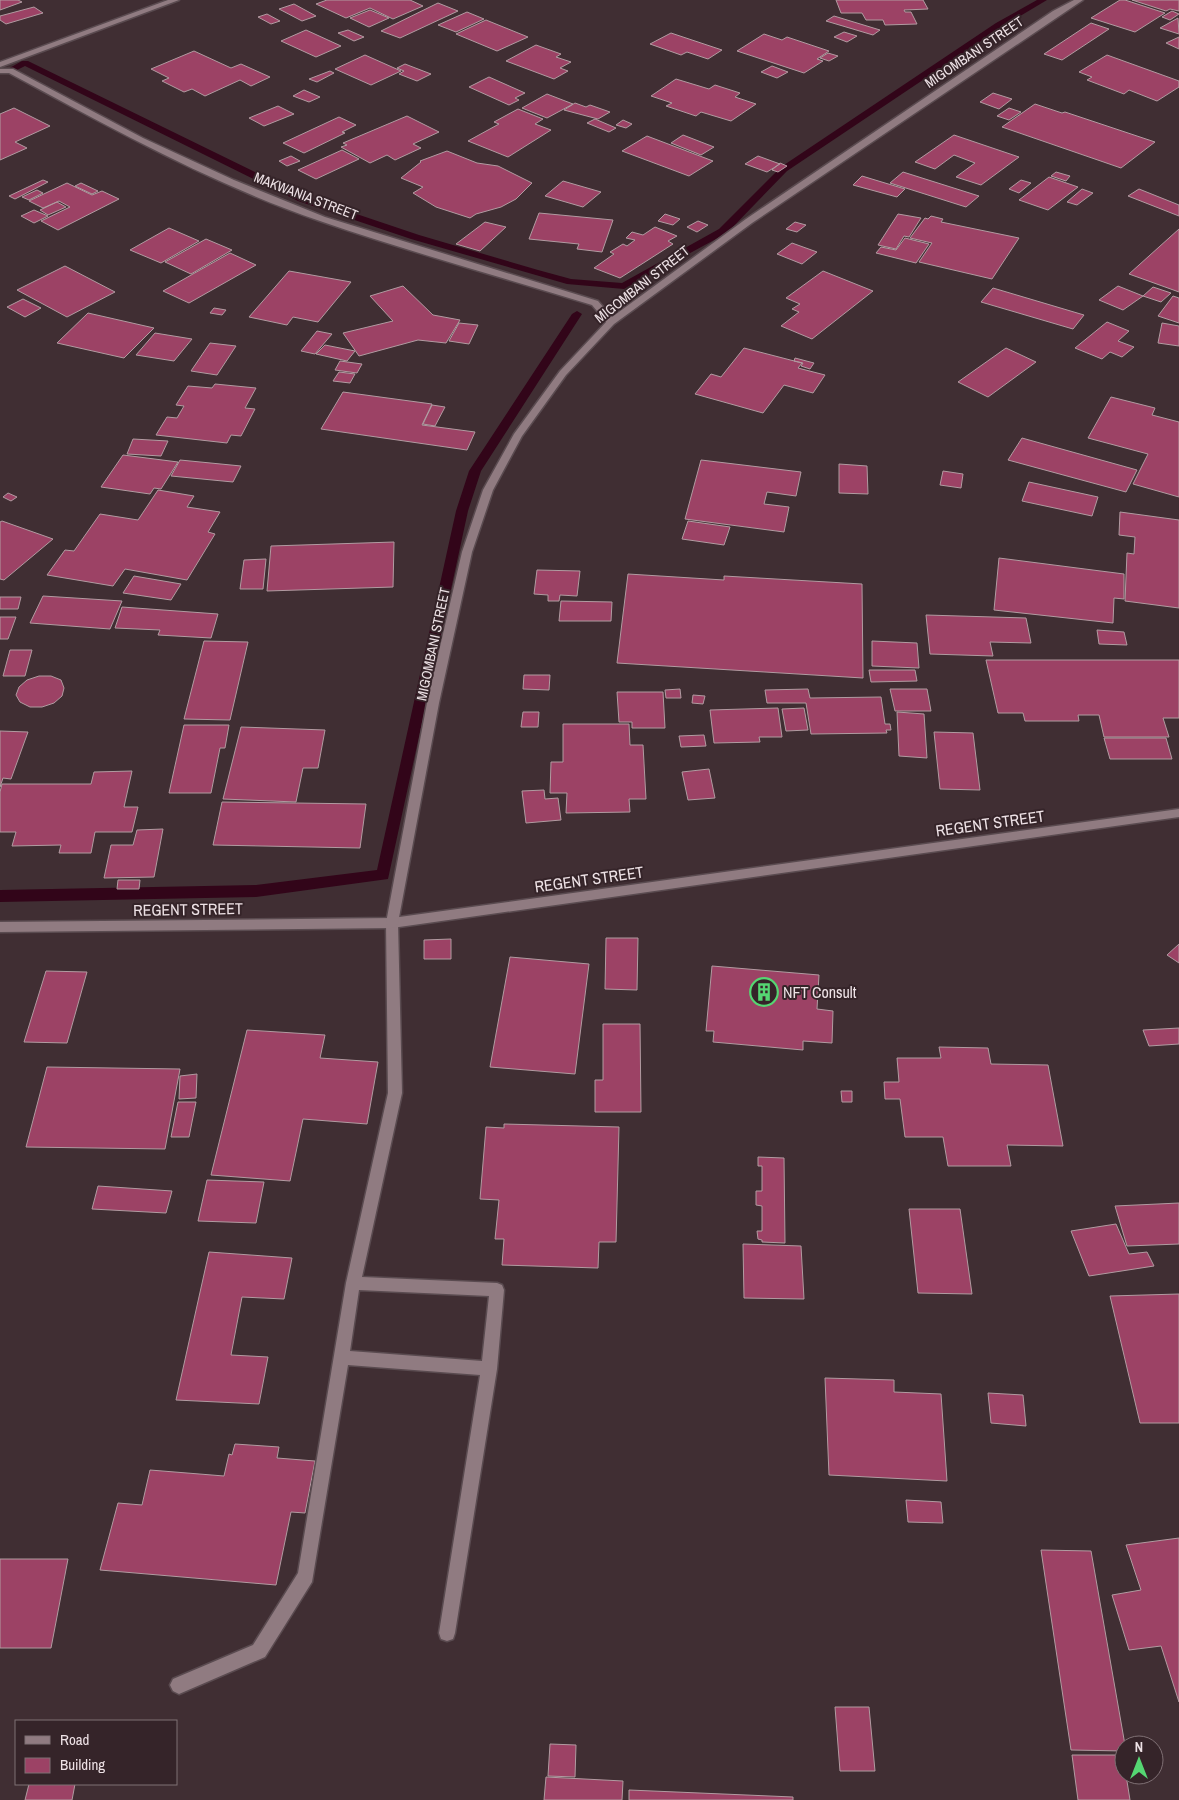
<svg xmlns="http://www.w3.org/2000/svg" width="1179" height="1800" font-family="'Archivo Narrow',sans-serif">
<style>
.lines{fill:none;stroke-linecap:round;stroke-linejoin:round}
.stream{fill:#320519;fill-rule:evenodd}
.building{fill:#9c4265;stroke:#b19ba1}
.lane-casing{stroke:#5a4b50;stroke-width:3}
.street-casing{stroke:#5a4b50;stroke-width:3}
.secondary-casing{stroke:#5a4b50;stroke-width:3}
.lane{fill:#907b81;fill-rule:evenodd}
.street{fill:#907b81;fill-rule:evenodd}
.secondary{fill:#907b81;fill-rule:evenodd}
.labels{text-anchor:middle;dominant-baseline:central;stroke-width:4;stroke-linejoin:round;paint-order:stroke}
.far-street-label{font-size:14px;fill:#ede1e5;stroke:#352429}
.street-label{font-size:16px;fill:#ede1e5;stroke:#352429}
.poi-label{font-size:16px;fill:#ede1e5;stroke:#352429;text-anchor:start}
</style>
<rect width="100%" height="100%" fill="#402e33"/>
<g class="lines">
<path class="stream" d="M1037 0H1047L1002 27 787 171 727 233 624 289 567 284 411 239 298 201 25 66 11 73 6 70 22 61H28L306 197 419 235 538 270 571 279 622 283 719 229 781 167 996 23Z
M577 311 582 314 481 471 468 511 388 879 256 897 0 902V890L256 885 377 870 456 511 469 471 572 314Z"/>
</g>
<path class="building" d="M0 0H18L22 2 0 10Z
M327 0H410L423 6 393 19 370 8 346 18 316 4Z
M836 0H923L928 9 904 10 905 12H911L917 24 885 25 883 20H866L862 13H841Z
M1120 0H1125L1165 13 1135 32 1091 18Z
M1132 0H1179V11L1170 9 1166 11Z
M438 3 458 11 400 38 381 31Z
M294 4 316 16 302 21 279 9Z
M34 7 43 13 6 24 0 20V16Z
M370 10 389 18 369 27 350 18Z
M1172 11 1179 14 1170 20 1162 17Z
M467 12 484 19 456 32 438 25Z
M267 14 280 21 271 24 258 17Z
M834 16 880 30 873 35 826 21Z
M1178 18 1179 34 1160 28Z
M486 20 528 37 497 51 456 34Z
M1091 23 1109 29 1062 60 1044 54Z
M306 30 341 46 316 57 281 41Z
M348 30 364 37 354 41 338 33Z
M844 32 857 36 847 42 834 37Z
M671 33 722 50 708 59 687 52 681 55 650 44Z
M764 34 782 40 787 37 829 51 817 59 823 61 804 73 737 51Z
M1179 37V49L1166 43Z
M536 45 561 54 556 57 571 62 560 68 568 71 554 79 506 61Z
M194 51 231 68 241 64 270 77 251 86 240 80 205 96 192 89 184 92 162 81 169 78 151 69Z
M828 53 838 56 829 61 820 58Z
M365 55 401 71 371 85 335 69Z
M1107 55 1179 81V87L1157 101 1129 90 1124 94 1087 80 1092 77 1079 72Z
M405 64 431 74 417 81 399 74 404 71 397 68Z
M772 66 788 72 777 78 761 72Z
M330 71 334 73 317 82 309 79Z
M489 77 525 93 515 98 519 100 509 105 469 87Z
M676 79 709 89 715 85 740 93 735 97 756 104 731 121 701 112 696 116 666 106 672 103 651 96Z
M304 90 320 97 309 102 293 96Z
M993 93 1012 99 999 109 980 102Z
M547 94 573 104 547 118 522 108Z
M575 103 586 107 590 105 610 112 598 119 564 110Z
M1035 104 1062 113 1065 112 1155 142 1121 168 1002 127Z
M278 106 294 114 264 126 249 118Z
M14 108 50 126 15 142 27 148 0 160V114Z
M1009 108 1021 112 1009 120 997 116Z
M518 109 543 119 535 124 551 130 508 157 468 141 499 124 494 122Z
M407 116 439 132 413 144 421 148 395 160 387 155 370 163 341 147 347 145 343 143Z
M339 117 356 125 342 132 345 133 304 153 283 143Z
M595 119 616 128 609 132 587 123Z
M623 120 632 124 626 128 616 125Z
M683 135 714 147 701 155 671 143Z
M954 135 1019 157 981 185 956 177 975 163 954 155 935 169 915 162Z
M647 136 713 161 689 176 622 151Z
M342 150 359 159 316 179 298 170Z
M447 151 477 163 498 166 532 183 516 199 501 207 476 214 470 218 436 207 413 193 423 187 401 178 421 162 420 161Z
M291 156 300 161 287 166 279 161Z
M758 156 780 164 767 172 745 164Z
M780 163 787 166 778 172 772 170Z
M903 172 979 196 966 207 890 183Z
M1056 172 1070 176 1066 181 1051 176Z
M862 176 885 183 905 189 897 197 853 185Z
M1049 177 1078 187 1048 210 1019 200Z
M43 180 48 182 15 199 9 196Z
M1021 180 1031 183 1019 193 1009 189Z
M563 181 601 192 583 207 545 196Z
M67 183 92 195 102 191 119 199 58 230 41 221 70 207 59 201 43 208 29 201Z
M81 183 98 191 92 194 75 186Z
M1082 189 1093 193 1077 205 1067 202Z
M1139 189 1179 205V216L1128 196Z
M37 190 43 193 29 200 22 197Z
M57 202 66 207 48 215 40 210Z
M34 210 48 216 34 223 21 216Z
M539 213 613 220 602 252 577 249 579 244 529 239Z
M665 214 680 219 673 225 658 221Z
M898 214 921 218 909 237 904 236 896 249 878 245Z
M931 216 943 219 941 222 1019 238 992 279 919 262 932 243 910 238 925 218 928 219Z
M698 221 708 225 697 232 687 227Z
M485 222 506 227 480 251 456 244Z
M795 222 806 225 797 232 786 229Z
M655 227 677 236 668 241 673 244 620 278 594 268 614 254 610 252 623 244 627 246 635 240 626 238 632 232 643 235Z
M169 228 199 241 161 263 130 250Z
M1179 229V292L1129 274Z
M905 238 929 244 916 263 876 253 881 247 896 250Z
M206 239 232 250 191 274 165 262Z
M792 243 817 252 802 264 777 254Z
M230 253 256 265 189 303 163 291Z
M65 266 115 292 67 317 17 290Z
M289 271 351 282 318 322 293 317 287 325 249 317Z
M823 271 873 291 812 339 781 326 799 312 792 309 800 304 786 298Z
M403 286 433 315 460 320 446 343 418 340 359 356 343 333 393 321 370 296Z
M1118 286 1143 296 1123 310 1099 300Z
M1153 287 1171 293 1161 302 1143 296Z
M993 288 1084 315 1073 329 981 302Z
M1173 296 1179 298V323L1158 316Z
M23 299 41 308 25 317 7 307Z
M214 308 226 310 222 315 210 313Z
M88 313 154 328 124 358 57 343Z
M1107 322 1129 331 1118 341 1134 347 1122 357 1110 352 1102 359 1075 348Z
M459 323 478 325 469 344 449 341Z
M1162 323 1179 326V346L1158 343Z
M317 331 332 334 315 354 301 351Z
M155 333 192 339 174 361 136 355Z
M210 343 236 346 217 375 191 371Z
M325 345 355 351 347 361 316 354Z
M744 348 802 363 798 368 825 375 813 393 784 385 763 413 695 394 711 374 721 377Z
M1006 348 1036 362 988 397 958 382Z
M795 358 814 363 810 369 801 366 803 363 794 361Z
M340 361 362 364 357 373 335 370Z
M339 372 355 374 350 383 333 381Z
M215 384 256 388 245 408 255 409 241 436 231 435 227 443 156 435 167 417 177 418 184 406 176 405 188 386 212 388Z
M343 392 432 404 422 425 475 432 467 450 321 429Z
M1111 397 1155 408 1152 415 1179 422V497L1133 484 1148 454 1088 438Z
M432 405 445 407 435 426 423 424Z
M1022 438 1137 470 1126 492 1008 460Z
M133 439 168 441 161 456 127 454Z
M123 455 178 462 161 489 154 488 150 494 101 487Z
M180 460 241 466 233 482 171 476Z
M701 460 801 472 796 496 767 492 764 504 789 507 784 532 685 519Z
M839 464 867 466 868 494 839 493Z
M943 471 963 474 961 488 940 485Z
M1029 482 1098 497 1092 516 1022 501Z
M158 490 194 496 187 507 220 512 208 532 215 534 187 580 125 569 113 586 47 575 65 550 74 551 100 514 138 520Z
M8 493 17 497 11 501 3 497Z
M1120 512 1179 520V608L1125 601 1127 553 1134 554 1135 537 1119 535Z
M2 521 53 539 4 580 0 579V522Z
M688 521 730 527 724 545 682 539Z
M394 542 393 587 267 591 271 546Z
M999 558 1124 574V599L1114 598 1113 623 994 610Z
M266 559 263 589H240L244 560Z
M537 570 580 571 577 596 560 595 559 601H548V595L534 594Z
M628 574 724 580V576L862 584 863 678 617 663Z
M134 576 181 584 171 600 123 593Z
M43 596 122 601 110 629 30 623Z
M0 597H21L18 609H0Z
M561 601 612 602 611 621H559Z
M122 607 218 614 211 638 158 635 160 630 115 628Z
M926 615 1026 618 1031 643 990 642 993 656 930 654Z
M0 617H16L8 639H0Z
M1097 630 1124 632 1127 645 1099 644Z
M204 641 248 642 230 720 184 719Z
M872 641 917 643 919 668 872 666Z
M10 650H32L25 676H3Z
M986 660H1179V718H1163L1169 737H1104L1099 715H1078L1079 721H1025L1023 713H998Z
M869 670H915L917 681 871 682Z
M524 675H550L549 690 523 689Z
M39 676H51L61 680 64 688 62 696 54 703 42 707H30L20 702 16 695 19 687 27 680Z
M680 689 681 698H666L665 690Z
M808 689 810 698 881 697 885 724H890L891 730H886L887 733 811 734 806 703H767L765 690Z
M890 689H927L931 711H895Z
M617 692H663L665 728H632V722H619Z
M693 695 705 696 703 704 692 703Z
M778 708 782 737H759L760 742 714 743 710 710Z
M804 708 808 730 786 731 782 709Z
M523 712H539L538 727H521Z
M897 712 924 714 927 758 899 756Z
M563 724H629L630 745H643L646 799H629L630 812 566 813 567 793H550L551 762H563Z
M184 725H229L225 748H220L211 793H169Z
M241 727 325 730 318 768H303L296 802 223 799Z
M0 731 28 732 11 779 3 778 0 787Z
M934 732 973 733 980 790 940 789Z
M704 735 706 746 681 747 679 736Z
M1104 738H1166L1172 759H1110Z
M709 769 715 798 688 800 682 772Z
M132 771 124 807H138L132 832H95L91 853H59L61 845 12 846 16 832H0V792L2 784H91L94 772Z
M544 790 545 799 558 798 561 820 526 823 522 791Z
M222 802 366 804 360 848 213 845Z
M163 829 154 877 104 878 111 845H133L137 830Z
M118 880H140L139 889H117Z
M606 938H638L637 990 605 989Z
M451 939V959H424V940Z
M1179 944V963L1167 955Z
M510 957 589 964 575 1074 490 1067Z
M712 966 819 975 817 1009 833 1011 832 1043 803 1041V1050L713 1042 714 1031H706Z
M46 971 87 972 67 1043 24 1042Z
M603 1024H640L641 1112H595V1080H603Z
M1179 1028V1044L1149 1046 1143 1030Z
M247 1030 325 1035 320 1058 378 1062 367 1124 303 1119 290 1181 211 1175Z
M939 1047 988 1048 991 1064 1048 1065 1063 1146 1007 1145 1011 1166H948L943 1137H905L900 1099H885L884 1082H899L897 1058H941Z
M47 1067 180 1069 165 1149 26 1147Z
M197 1074 196 1098 179 1099 180 1076Z
M841 1091H852V1102H842Z
M178 1102H196L189 1137H171Z
M504 1124 619 1127 616 1242H599L598 1268 502 1265 504 1239H495L499 1200 480 1199 486 1127 504 1128Z
M758 1157 784 1158 785 1243 762 1242V1240L758 1239 757 1231H762V1206L756 1205V1191H762V1166H758Z
M207 1180 264 1182 256 1223 198 1221Z
M98 1186 172 1191 166 1213 92 1209Z
M1179 1203V1244L1127 1246 1115 1206Z
M909 1209H960L972 1294 918 1293Z
M1116 1224 1129 1254 1147 1252 1154 1266 1089 1276 1071 1231Z
M743 1244 801 1246 804 1299 744 1298Z
M209 1252 292 1258 284 1299 242 1297 231 1355 268 1357 259 1404 176 1400Z
M1179 1294V1423H1140L1110 1296Z
M825 1378 894 1380V1392L941 1394 947 1481 829 1475Z
M988 1393 1023 1395 1026 1426 991 1423Z
M235 1444 279 1447 277 1458 315 1461 305 1513 291 1512 276 1585 100 1570 118 1503 142 1505 150 1470 224 1476 229 1454 232 1455Z
M906 1500 941 1502 943 1523 908 1522Z
M1179 1538V1702L1161 1646 1129 1650 1112 1595 1141 1590 1126 1545Z
M1041 1550 1091 1551 1125 1745 1124 1751 1071 1750Z
M0 1559H68L51 1648H0Z
M835 1707H869L875 1771H840Z
M550 1744 576 1745 575 1777 548 1776Z
M1072 1755H1123L1124 1775H1126L1130 1800H1078Z
M546 1777 623 1781 622 1800H544Z
M29 1784H75L72 1800H25Z
M629 1790 793 1797V1800H629Z"/>
<g class="lines">
<defs>
<path id="lane" d="M392 918 396 920 398 923 402 1093 362 1277 497 1283 502 1285 504 1290 497 1369 455 1633 453 1639 447 1641 441 1639 439 1633 480 1375 348 1365 312 1582 265 1657 179 1694 173 1691 170 1685 173 1679 253 1645 298 1573 346 1283 388 1093 386 923 388 920ZM359 1290 489 1296 482 1361 350 1351Z"/>
<path id="street" d="M0 69H13L143 138 234 180 325 217 598 301 616 322 608 324 592 305C501 277 410 252 320 221 211 184 110 127 9 73H0Z
M1179 809V817L392 928 0 932V922L392 918Z"/>
<path id="secondary" d="M168 0H179L0 67V62Z
M1074 0H1083L752 223 614 324 566 375 522 436 493 490 472 552 439 703 398 923 396 926H388L386 923 427 703 462 552 483 490 514 434 560 371 608 320 746 219 1053 11Z"/>
</defs>
<use href="#lane" class="lane-casing"/>
<use href="#street" class="street-casing"/>
<use href="#secondary" class="secondary-casing"/>
<use href="#lane" class="lane"/>
<use href="#street" class="street"/>
<use href="#secondary" class="secondary"/>
</g>
<defs>
<symbol id="building-ring" viewBox="-11 -11 22 22"><circle r="9.5" fill="#352429" stroke="#55d672" stroke-width="1.5"/><path d="M-4-6H4V6H1V3H-1V6H-4ZM-2.5-4.3h1.7v1.8h-1.7ZM.8-4.3h1.7v1.8H.8ZM-2.5-1h1.7V.8h-1.7ZM.8-1h1.7V.8H.8Z" fill="#55d672"/></symbol>
</defs>
<g fill-rule="evenodd">
<use href="#building-ring" x="748" y="976" width="32" height="32"/>
</g>
<g class="labels">
<g class="far-street-label">
<text transform="translate(974 52) rotate(-34)">MIGOMBANI STREET</text>
<text transform="translate(306 196) rotate(21)">MAKWANIA STREET</text>
<text transform="translate(642 284) rotate(-38)">MIGOMBANI STREET</text>
<text transform="translate(433 644) rotate(-78)">MIGOMBANI STREET</text>
</g>
<g class="street-label">
<text transform="translate(990 823) rotate(-8)">REGENT STREET</text>
<text transform="translate(589 879) rotate(-8)">REGENT STREET</text>
<text transform="translate(188 909) rotate(-1)">REGENT STREET</text>
</g>
<g class="poi-label">
<text x="783" y="992">NFT Consult</text>
</g>
</g>
<rect x="15" y="1720" width="162" height="65" fill="#352429" stroke="#7f7074"/>
<rect x="25" y="1736" width="25" height="8" fill="#907b81" stroke="#7f7074"/>
<text x="60" y="1745" font-size="15" fill="#ede1e5">Road</text>
<rect x="25" y="1758" width="25" height="15" fill="#9c4265" stroke="#7f7074"/>
<text x="60" y="1770" font-size="15" fill="#ede1e5">Building</text>
<g transform="translate(1139 1760)"><circle r="24" fill="#352429" stroke="#7f7074"/>
<path d="M0-4L9 19L0 12L-9 19Z" fill="#55d672"/>
<text y="-8" font-size="14" font-weight="bold" text-anchor="middle" fill="#ede1e5">N</text>
</g>
</svg>
